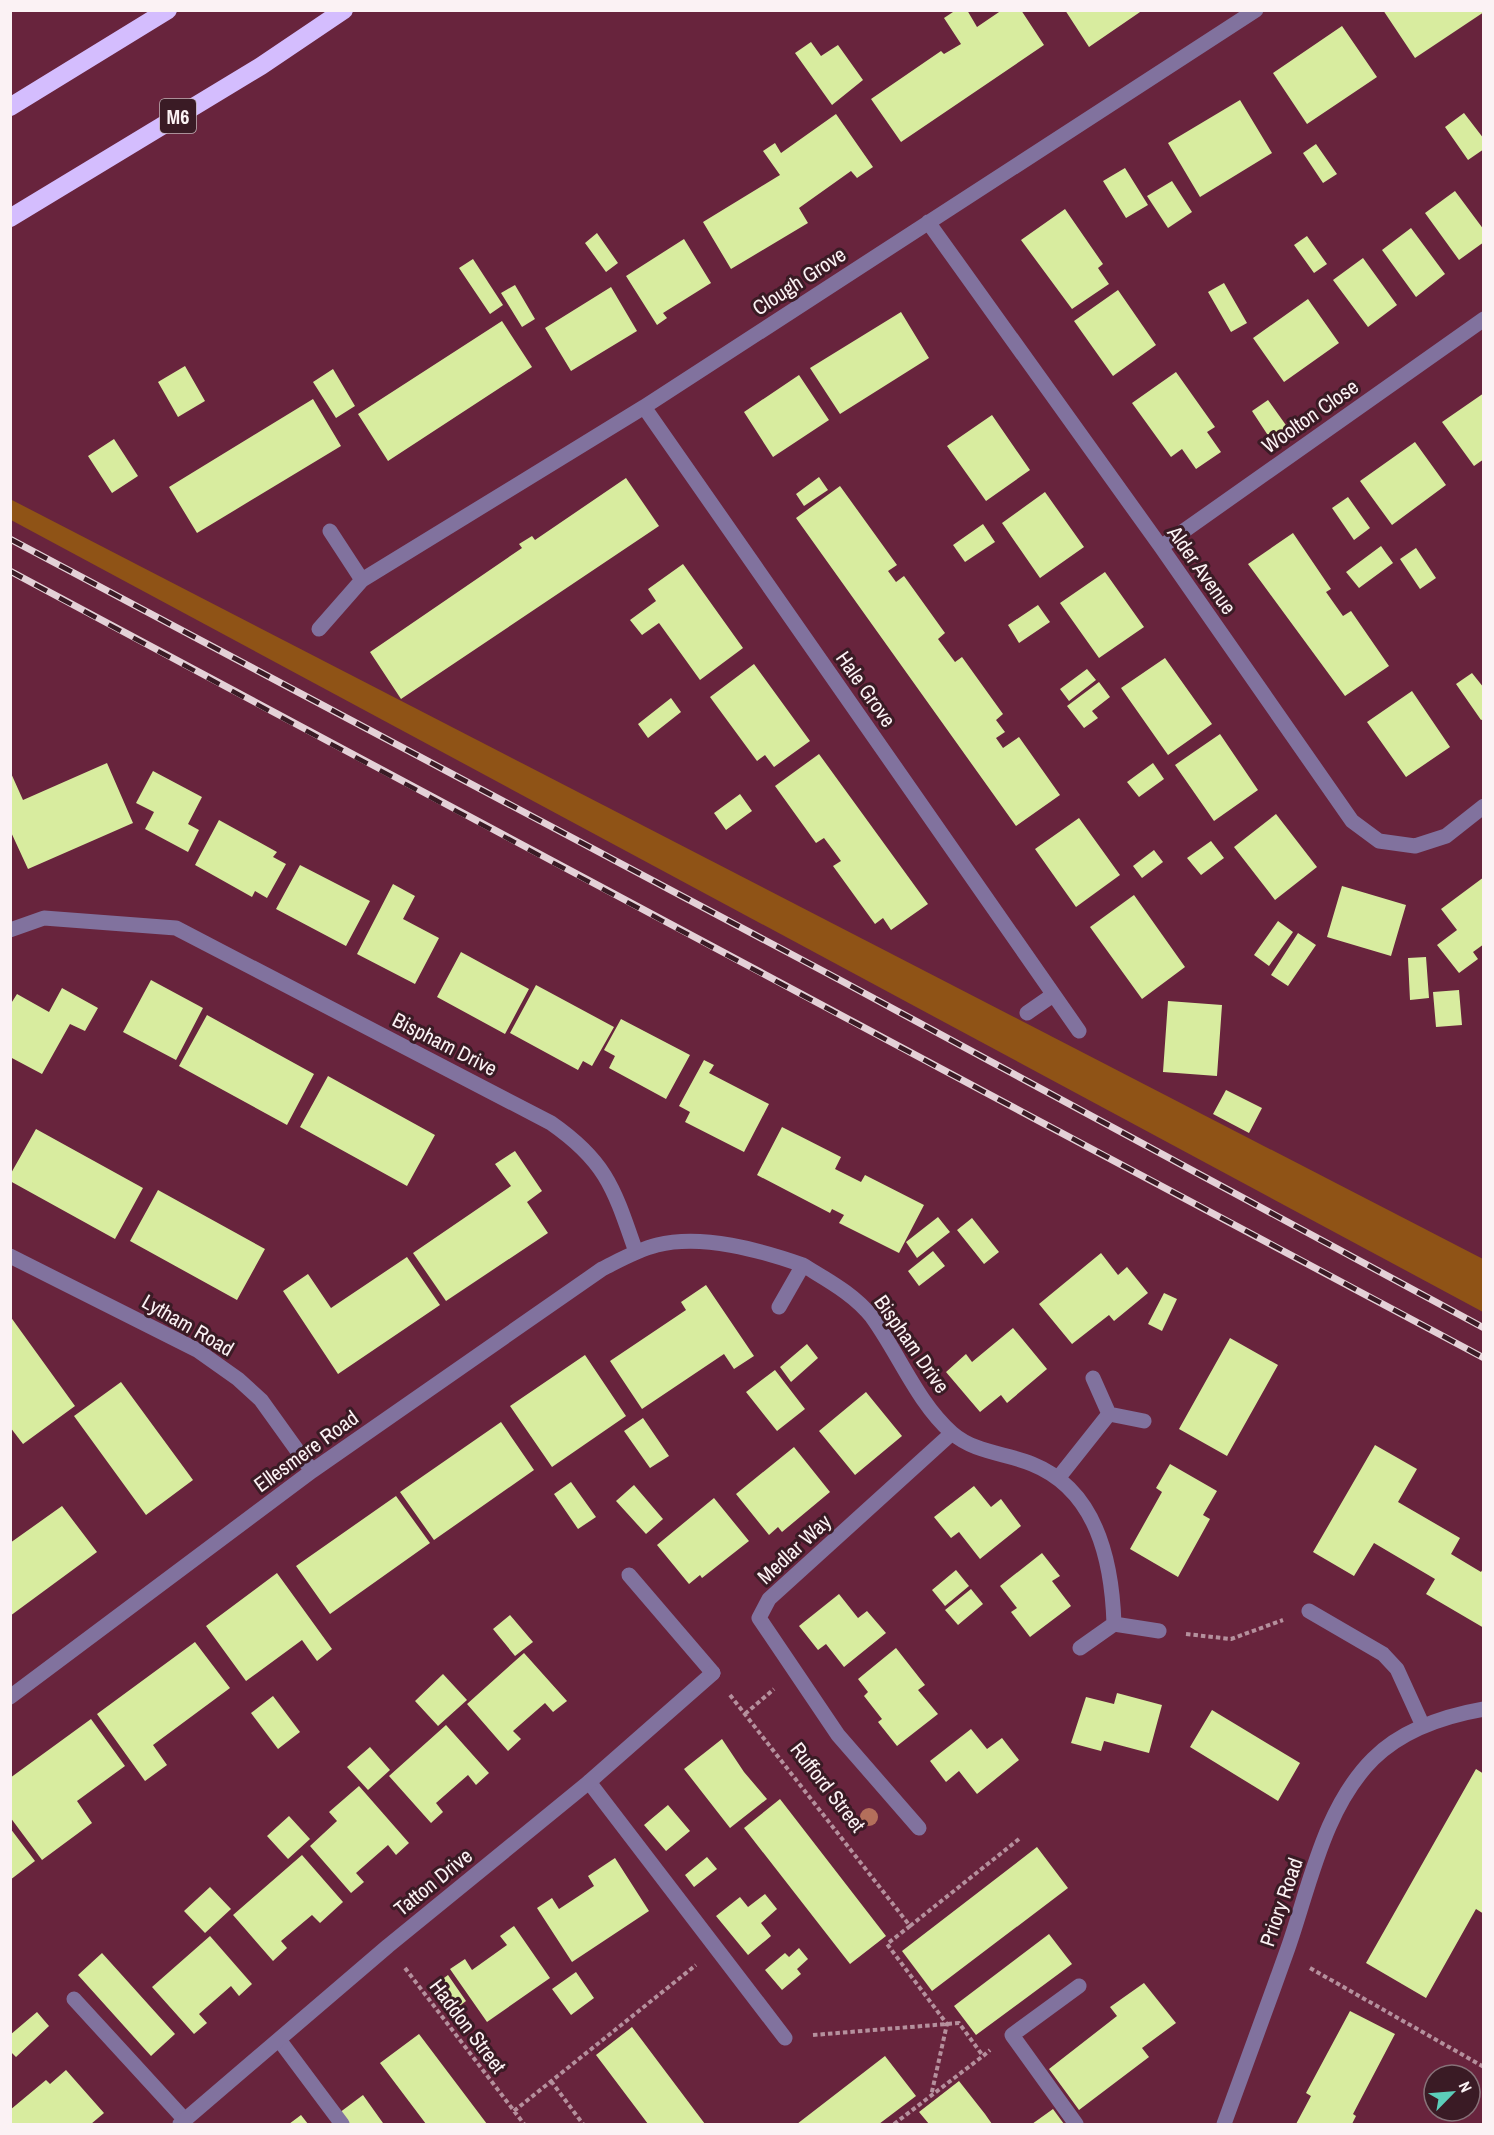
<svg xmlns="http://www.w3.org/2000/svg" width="1494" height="2135" font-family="'Archivo Narrow',sans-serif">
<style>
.green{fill:#8f5316}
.building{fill:#d8ec9f}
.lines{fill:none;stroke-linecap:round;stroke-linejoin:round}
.path{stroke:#b5909d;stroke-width:4;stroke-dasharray:4.5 3;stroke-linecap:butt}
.service{stroke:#81729e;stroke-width:15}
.minor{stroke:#81729e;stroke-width:15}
.motorway{stroke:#d4bdfe;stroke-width:18}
.rail-casing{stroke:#e4d1d7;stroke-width:7}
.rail{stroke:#3a1b25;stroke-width:4.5;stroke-dasharray:14;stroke-linecap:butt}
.tree{fill:#b46f5b}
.labels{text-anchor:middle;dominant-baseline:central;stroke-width:6;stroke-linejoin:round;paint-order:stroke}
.shield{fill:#3a1b25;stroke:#c1b2b6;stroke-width:1.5}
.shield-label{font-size:20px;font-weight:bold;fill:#fbf2f4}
.street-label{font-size:21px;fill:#fbf2f4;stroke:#3a1b25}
</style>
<rect width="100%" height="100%" fill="#68243d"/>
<path class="green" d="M10 499 1483 1259V1312L11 520Z"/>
<path class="building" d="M956 10H967L977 27 1002 10H1021L1044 45 901 142 871 99 941 51 944 54 961 44 944 18Z
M1065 10H1143L1089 47Z
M1383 10H1484V12L1415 58Z
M1342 26 1377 77 1307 124 1273 73Z
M811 42 821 56 838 45 863 80 832 105 795 53Z
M1240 100 1272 153 1200 197 1168 143Z
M1464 113 1484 139V149L1468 160 1445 127Z
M836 114 873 167 857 178 851 171 799 208 808 223 731 269 703 222 780 175 763 151 775 143 781 153Z
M1316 144 1337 174 1323 183 1303 153Z
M1125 168 1148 205 1126 218 1103 181Z
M1172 181 1192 212 1168 228 1147 196Z
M1455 191 1484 230V242L1459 260 1425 213Z
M1065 209 1103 264 1098 268 1109 284 1072 309 1021 240Z
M1411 228 1445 274 1416 297 1382 250Z
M597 233 618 263 606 272 585 243Z
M1307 236 1327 264 1314 273 1294 245Z
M684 239 711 283 663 313 667 318 657 325 626 276Z
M1363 258 1397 305 1368 327 1333 280Z
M473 259 503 305 490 314 459 268Z
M1224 283 1247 323 1231 332 1208 292Z
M515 285 535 319 522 327 501 293Z
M611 287 637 331 571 371 545 328Z
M1118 290 1156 345 1113 376 1074 321Z
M1308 299 1339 343 1284 382 1253 338Z
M901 312 929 358 840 414 810 368Z
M502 321 532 367 388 461 358 414Z
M185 366 205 401 178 417 158 382Z
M333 369 355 406 336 418 313 382Z
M1176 372 1215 427 1207 432 1221 452 1196 469 1182 449 1171 457 1132 403Z
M799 375 829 420 773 457 744 412Z
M1484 393V459L1474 466 1442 422Z
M313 399 341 446 197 533 169 487Z
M1268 400 1288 428 1271 440 1252 411Z
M992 415 1030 470 986 501 947 446Z
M114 439 138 476 112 493 88 456Z
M1415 442 1446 485 1392 525 1360 481Z
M819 477 828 490 804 506 796 494Z
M626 478 659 526 401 699 370 652 522 548 519 544 532 536 535 540Z
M840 486 897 565 888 571 896 582 904 576 945 633 938 639 955 662 962 657 1003 714 996 720 1005 732 996 738 1003 748 1019 737 1060 795 1016 826 796 518Z
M1045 492 1084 547 1040 578 1002 523Z
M1348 497 1370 528 1354 540 1332 508Z
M983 524 995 542 965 562 953 545Z
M1293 533 1331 589 1326 592 1343 616 1351 611 1389 666 1345 696 1248 564Z
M1381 546 1393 563 1359 588 1346 572Z
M1416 548 1436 578 1420 589 1400 559Z
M683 564 743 648 700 680 659 623 642 635 630 620 656 601 648 589Z
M1105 572 1144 627 1099 658 1060 603Z
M1038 605 1050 622 1019 643 1008 625Z
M1165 658 1212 724 1168 755 1121 688Z
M754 664 810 741 774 767 765 755 757 761 710 697Z
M1087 669 1096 680 1069 701 1060 689Z
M1472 673 1484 688V719L1481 720 1456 684Z
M1099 682 1110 697 1092 711 1098 718 1084 728 1067 706Z
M1412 691 1450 747 1406 777 1367 722Z
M671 698 681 712 648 738 638 724Z
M1220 734 1258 790 1214 821 1175 765Z
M819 754 928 904 891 930 883 918 875 924 833 866 841 861 833 850 824 838 816 843 775 786Z
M107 763 133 823 28 869 10 830V771L23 800Z
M1153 763 1164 779 1139 797 1127 782Z
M153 771 202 797 188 824 199 830 188 852 145 829 154 812 136 803Z
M740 794 752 811 726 830 714 813Z
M1276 814 1317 867 1275 900 1234 847Z
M1079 818 1120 875 1076 907 1035 849Z
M219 820 277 852 273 857 286 864 267 898 255 891 252 897 195 865Z
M1211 841 1224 858 1201 875 1187 858Z
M1154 850 1163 862 1142 878 1133 866Z
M300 865 370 901 346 946 276 909Z
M1484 877V944L1473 952 1478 959 1459 973 1437 945 1457 930 1441 909Z
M393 884 415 896 403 919 439 938 415 984 357 954Z
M1342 886 1406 905 1391 956 1327 937Z
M1134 895 1185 967 1142 999 1090 927Z
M1278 921 1293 932 1269 966 1254 955Z
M1298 933 1316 945 1288 986 1271 975Z
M461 952 529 989 505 1034 437 997Z
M1426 957 1429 998 1410 1000 1408 958Z
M151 980 203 1008 176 1060 123 1032Z
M536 985 614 1027 592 1066 583 1061 578 1070 510 1033Z
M62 988 98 1008 85 1031 70 1024 42 1074 10 1057V1005L17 994 49 1012Z
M1459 990 1462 1025 1436 1027 1433 992Z
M1168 1001 1222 1005 1217 1076 1163 1072Z
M207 1015 314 1074 287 1125 179 1066Z
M621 1019 690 1055 666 1099 609 1068 615 1056 604 1050Z
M704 1060 714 1065 709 1073 769 1104 744 1152 685 1122 690 1112 679 1106Z
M328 1076 435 1135 407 1186 300 1127Z
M1226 1090 1262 1108 1249 1133 1213 1114Z
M782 1127 841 1157 835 1169 861 1182 865 1175 924 1205 899 1253 839 1223 844 1215 832 1209 830 1213 757 1175Z
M36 1129 143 1188 115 1239 10 1181V1175Z
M515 1151 542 1191 527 1202 548 1233 446 1301 413 1253 511 1186 495 1164Z
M158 1190 265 1249 237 1300 130 1241Z
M938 1217 950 1232 917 1258 906 1242Z
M972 1218 999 1252 984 1264 957 1230Z
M933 1251 945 1266 919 1286 908 1271Z
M1101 1253 1118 1275 1127 1267 1148 1293 1114 1321 1109 1315 1072 1344 1039 1304Z
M407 1257 440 1305 338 1374 283 1291 308 1274 331 1308Z
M706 1285 754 1356 734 1369 724 1354 642 1409 610 1361 686 1310 681 1302Z
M1164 1293 1177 1299 1162 1331 1148 1324Z
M10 1316 75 1406 23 1444 10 1427Z
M1013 1328 1047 1369 1007 1403 1001 1395 980 1412 946 1372 966 1354 972 1362Z
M1230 1338 1278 1365 1227 1456 1179 1429Z
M807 1344 818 1358 791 1382 780 1367Z
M585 1355 626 1416 552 1467 510 1406Z
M775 1370 805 1409 777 1431 746 1392Z
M121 1382 193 1480 146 1515 74 1416Z
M866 1392 902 1436 855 1475 819 1431Z
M643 1418 669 1456 650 1468 624 1431Z
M501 1422 534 1470 434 1540 400 1492Z
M1375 1445 1417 1469 1398 1502 1460 1538 1451 1554 1481 1572 1484 1567V1628L1426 1594 1435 1579 1374 1543 1354 1576 1313 1552Z
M794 1447 830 1492 782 1532 778 1527 769 1535 736 1494Z
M1170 1464 1217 1491 1203 1515 1210 1519 1178 1577 1130 1549 1162 1492 1156 1488Z
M571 1482 596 1517 578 1529 554 1494Z
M634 1485 663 1519 646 1534 616 1501Z
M974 1486 991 1507 1001 1499 1021 1526 980 1559 959 1532 951 1538 934 1517Z
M396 1496 430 1543 330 1614 296 1566Z
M714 1498 749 1541 702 1578 700 1575 689 1584 657 1545Z
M62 1506 97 1552 10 1616V1543Z
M1042 1553 1060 1576 1052 1581 1071 1606 1030 1637 1011 1612 1017 1608 1000 1586Z
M956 1570 969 1586 945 1606 932 1590Z
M277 1573 332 1649 317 1661 302 1640 246 1681 206 1626Z
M971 1589 983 1604 958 1625 945 1610Z
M839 1594 858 1618 867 1611 886 1633 844 1667 826 1644 818 1650 799 1626Z
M510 1615 533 1642 515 1656 493 1629Z
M195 1642 230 1688 153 1745 167 1765 145 1781 97 1714Z
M896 1648 925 1685 918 1690 938 1714 897 1746 878 1722 882 1719 864 1696 868 1692 858 1679Z
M524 1653 567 1701 553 1712 545 1703 513 1731 521 1739 508 1751 467 1704Z
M443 1674 467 1700 438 1726 415 1701Z
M1117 1693 1162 1705 1149 1753 1104 1741 1101 1751 1071 1743 1086 1697 1114 1704Z
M273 1696 300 1732 278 1749 251 1713Z
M1212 1710 1300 1763 1278 1801 1190 1747Z
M91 1719 125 1766 77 1801 92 1823 42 1860 10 1817V1778Z
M446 1725 489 1773 476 1785 468 1775 436 1803 443 1812 431 1823 389 1776Z
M971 1729 987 1749 1002 1738 1019 1760 977 1794 959 1771 946 1782 930 1761Z
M722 1739 744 1772 767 1799 730 1828 684 1769Z
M370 1747 390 1770 368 1790 347 1767Z
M1476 1769 1484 1774V1914L1476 1909 1426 1998 1366 1963Z
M359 1786 409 1843 396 1855 388 1845 356 1873 364 1882 351 1893 310 1846 337 1821 329 1812Z
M780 1799 886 1936 850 1964 744 1828Z
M668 1805 690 1831 666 1851 644 1825Z
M289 1816 310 1839 288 1859 267 1836Z
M10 1828 35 1861 10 1880Z
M1037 1847 1068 1888 932 1991 902 1951Z
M302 1855 343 1902 320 1923 312 1915 281 1941 287 1948 273 1961 233 1915Z
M707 1857 717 1869 694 1887 685 1875Z
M615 1858 649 1911 572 1962 537 1908 552 1898 559 1909 594 1886 588 1876Z
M210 1887 231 1909 205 1933 184 1911Z
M765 1894 777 1909 761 1923 771 1936 748 1955 716 1916 740 1897 748 1907Z
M514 1926 550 1978 487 2022 450 1969 465 1959 472 1970 507 1945 500 1936Z
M1049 1934 1072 1964 976 2035 954 2006Z
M210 1936 252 1984 239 1996 231 1986 199 2014 207 2023 194 2034 152 1987Z
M799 1948 808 1959 797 1969 801 1974 782 1990 765 1970 785 1953 789 1957Z
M102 1953 175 2034 151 2056 78 1975Z
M576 1972 594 1998 571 2015 552 1989Z
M448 1975 466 2001 452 2012 433 1986Z
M1144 1983 1176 2023 1142 2048 1149 2057 1079 2110 1049 2069 1117 2016 1110 2007Z
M1350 2011 1395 2034 1353 2114 1356 2116 1352 2124H1296L1311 2096 1306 2093Z
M37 2012 49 2026 16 2057 10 2051V2035Z
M632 2027 705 2124H648L596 2055Z
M419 2034 487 2124H426L380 2063Z
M885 2056 916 2096 879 2124H797Z
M66 2070 104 2113 91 2124H10V2110L46 2080 50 2084Z
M959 2081 985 2114 992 2124H929L919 2112Z
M363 2095 383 2123 381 2124H347L339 2113Z
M1053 2109 1064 2124H1032Z
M301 2115 308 2124H289Z"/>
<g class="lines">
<path class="path" d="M1186 1634 1231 1639 1283 1620
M730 1695 910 1926 887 1944 947 2024 931 2096
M745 1714 774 1689
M910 1926 1019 1839
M405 1968 524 2124
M1310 1968 1484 2067
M813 2035 959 2023 983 2056 990 2050
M551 2081 583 2124
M514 2111 696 1965
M894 2124 983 2056"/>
<path class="service" d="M629 1575 713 1673
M589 1782 785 2038
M74 1999 185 2120
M280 2041 342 2124"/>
<path class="minor" d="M928 222 1161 547 1352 821 1379 841 1415 846 1446 836 1484 806
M644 407 1079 1031
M330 531 362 580
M1161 547 1484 319
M319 629 362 580 644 407 1256 10
M10 930 44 918 176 928 551 1123C607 1162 614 1189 636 1252
M1027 1013 1053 995
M10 1256 197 1350 238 1379 261 1400 312 1471
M803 1265C827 1280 854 1294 872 1317 899 1354 917 1402 952 1433 975 1453 1006 1453 1032 1464 1097 1490 1112 1561 1114 1624
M1093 1378 1109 1414 1144 1421
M1059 1477 1109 1414
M1309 1611 1383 1654 1397 1669 1423 1726
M1080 1648 1114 1624 1159 1631
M10 1697 312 1471 602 1269C620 1260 637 1250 657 1245 703 1234 760 1250 803 1265L779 1307
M919 1828 838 1735 759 1618 769 1599 952 1433
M180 2124 388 1946 589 1782 713 1673
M1076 2124 1012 2035 1079 1986
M1224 2124C1245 2066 1267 2007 1288 1948 1310 1885 1324 1808 1373 1759 1402 1730 1444 1716 1484 1709"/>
<path class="motorway" d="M10 107 168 10
M10 218 261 66 344 10"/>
<defs>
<path id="rail" d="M10 539 838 979 1484 1328
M10 571C500 837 993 1095 1484 1358"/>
</defs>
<use href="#rail" class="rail-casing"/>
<use href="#rail" class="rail"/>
</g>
<circle class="tree" cx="869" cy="1817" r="9"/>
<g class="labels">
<rect class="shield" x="160" y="99" width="36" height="34" rx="4.5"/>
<g class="shield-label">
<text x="178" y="116">M6</text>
</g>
<g class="street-label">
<text transform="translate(799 281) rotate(-33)">Clough Grove</text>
<text transform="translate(1310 416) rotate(-35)">Woolton Close</text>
<text transform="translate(1202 570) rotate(55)">Alder Avenue</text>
<text transform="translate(866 689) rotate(55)">Hale Grove</text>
<text transform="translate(445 1044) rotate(27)">Bispham Drive</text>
<text transform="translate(188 1325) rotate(30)">Lytham Road</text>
<text transform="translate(912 1344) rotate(55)">Bispham Drive</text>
<text transform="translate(306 1451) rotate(-36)">Ellesmere Road</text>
<text transform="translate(794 1549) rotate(-43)">Medlar Way</text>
<text transform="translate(828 1787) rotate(52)">Rufford Street</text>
<text transform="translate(433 1882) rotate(-39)">Tatton Drive</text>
<text transform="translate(1281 1902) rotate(-71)">Priory Road</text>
<text transform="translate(468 2026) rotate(53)">Haddon Street</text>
</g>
</g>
<rect width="1494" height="2135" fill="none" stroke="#fbf2f4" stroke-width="24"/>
<g transform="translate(1452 2093) rotate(65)"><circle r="28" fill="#3a1b25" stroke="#877178" stroke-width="1.5"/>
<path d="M0-4.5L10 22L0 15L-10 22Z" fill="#5cceba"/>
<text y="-9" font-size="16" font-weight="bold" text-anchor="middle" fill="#fbf2f4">N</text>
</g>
</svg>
